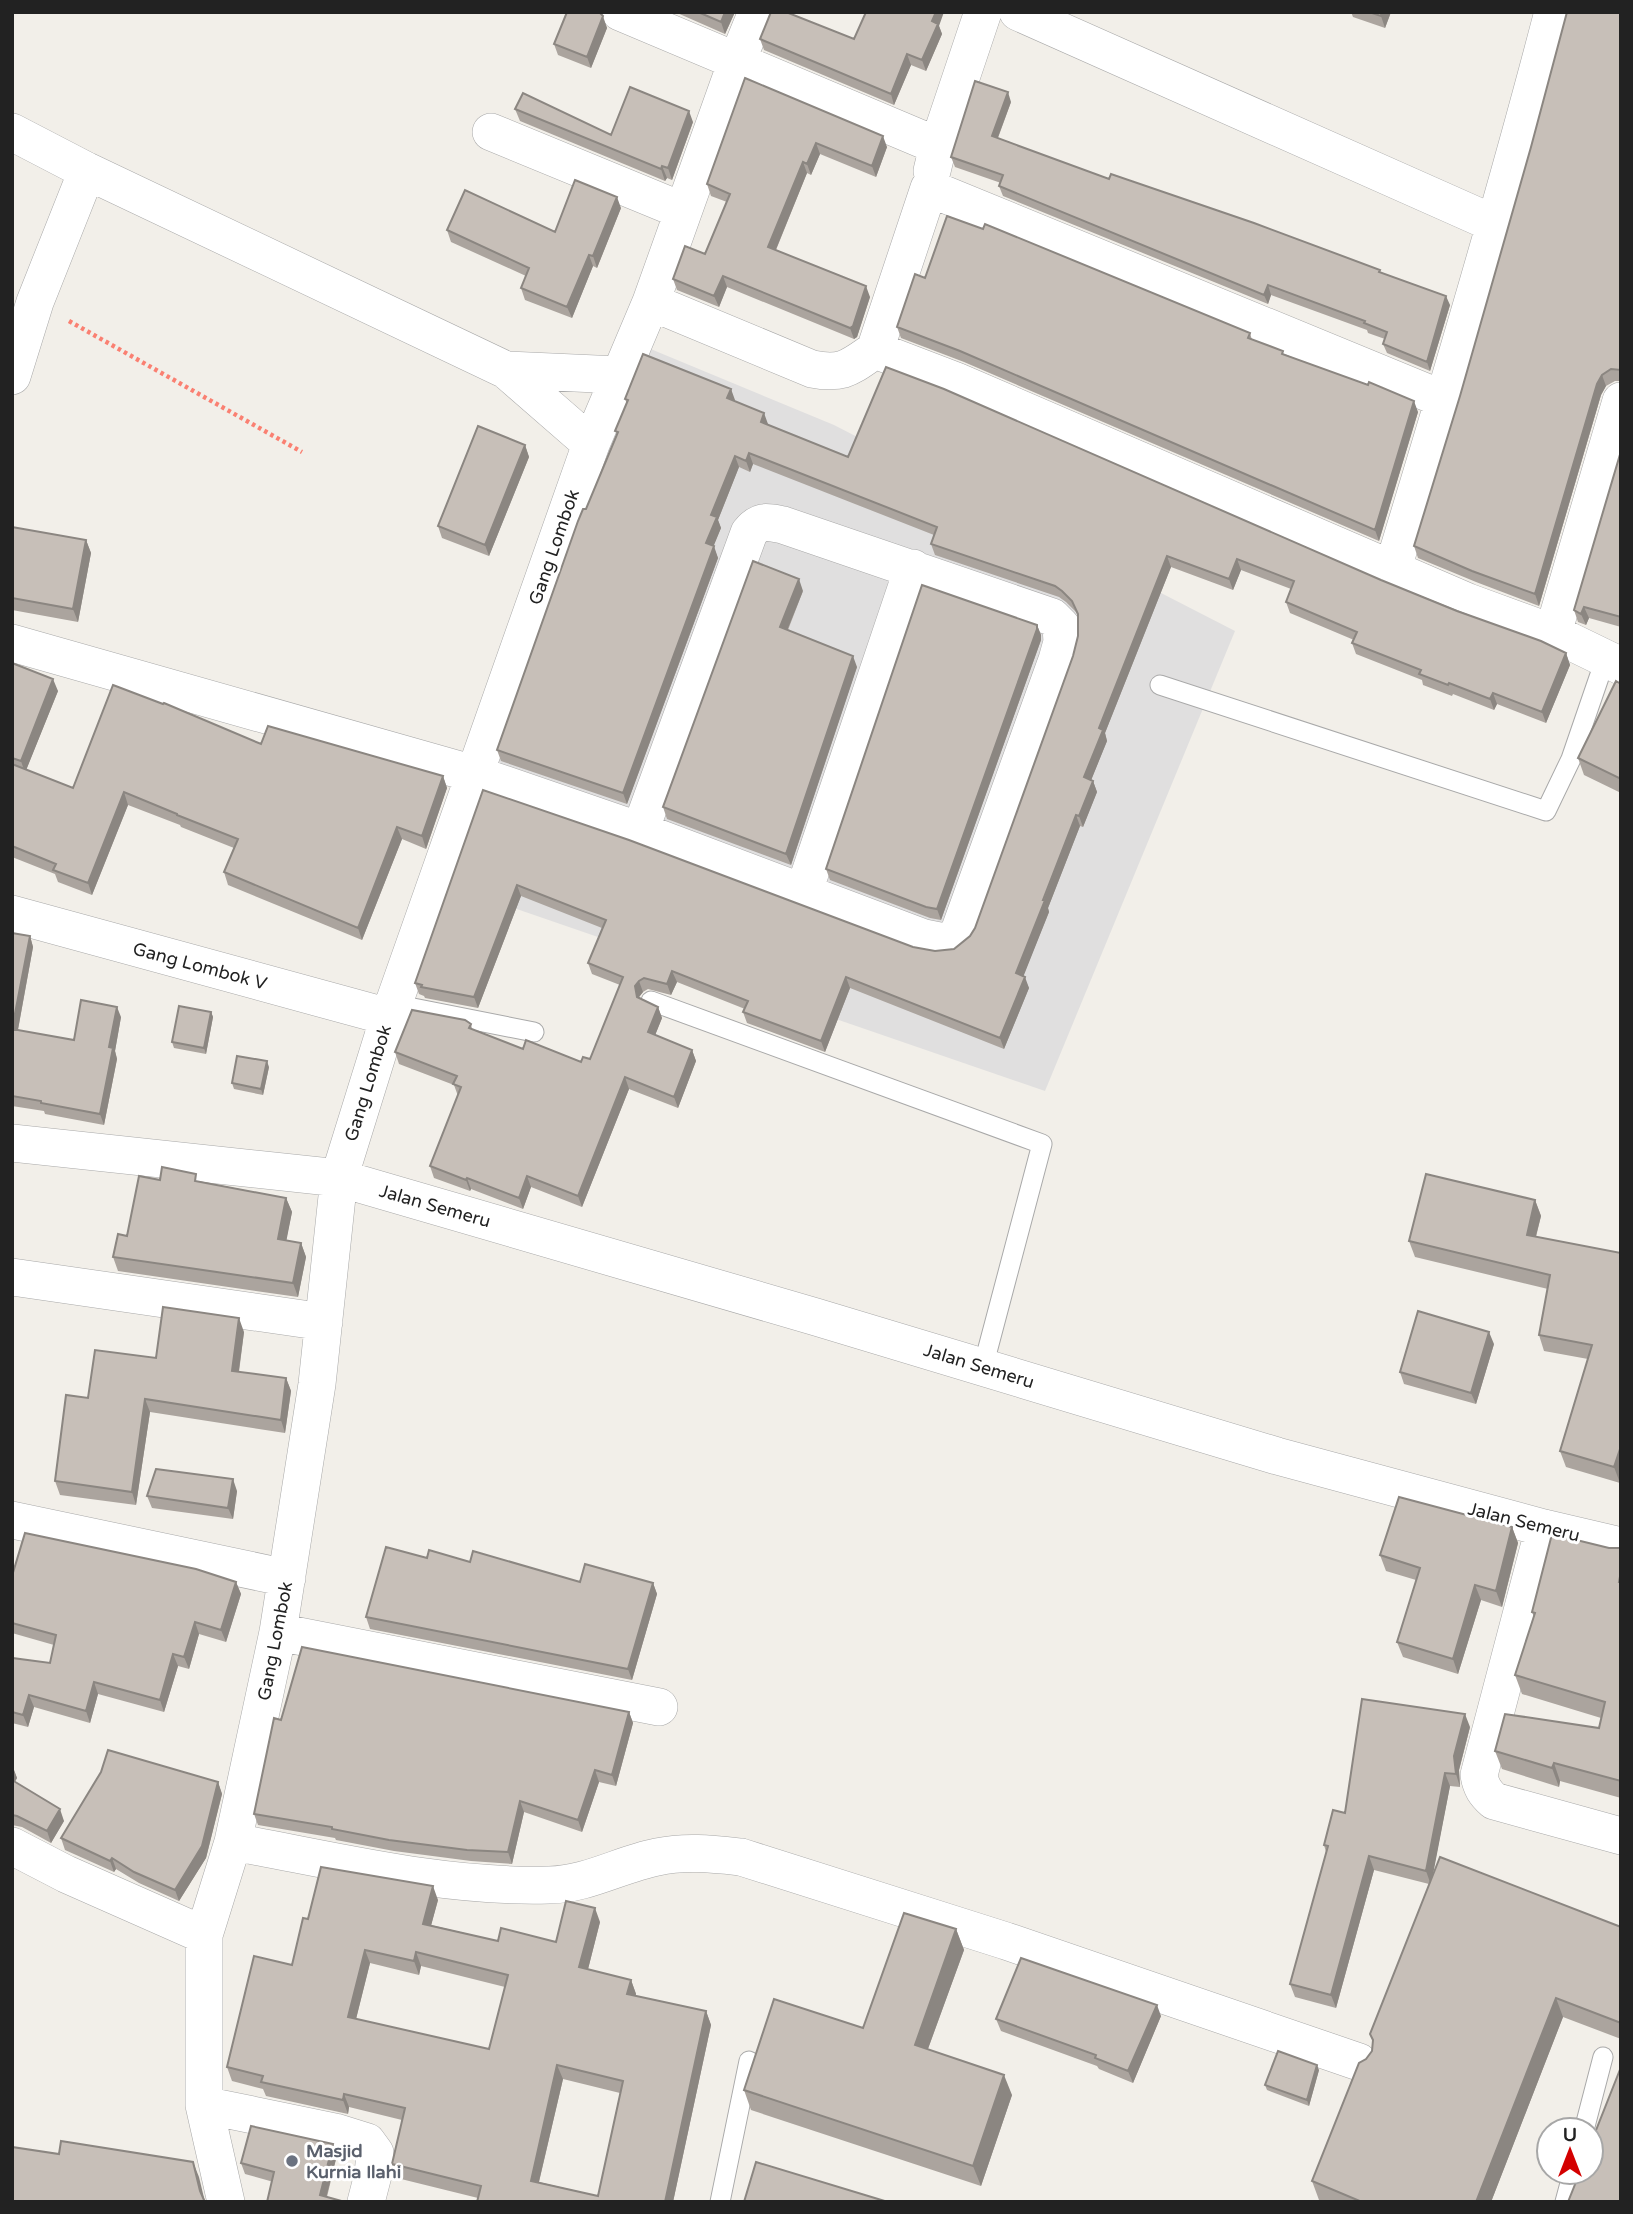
<svg xmlns="http://www.w3.org/2000/svg" width="1633" height="2214" font-family="'Varela Round',sans-serif">
<style>
.residential{fill:#e0dfdf}
.lines{fill:none;stroke-linecap:round;stroke-linejoin:round}
.service-casing{stroke:#a9a9a9;stroke-width:21}
.minor-casing{stroke:#a9a9a9;stroke-width:38}
.path{stroke:#fa8072;stroke-width:4.5;stroke-dasharray:3.5 3.5;stroke-linecap:butt}
.service{stroke:#fff;stroke-width:19}
.minor{stroke:#fff;stroke-width:37}
.wall{fill:#aba49e;fill-rule:evenodd}
.shaded-wall{fill:#8b8681}
.building{fill:#c7bfb8;stroke:#8b8681;stroke-width:2;fill-rule:evenodd}
.worship-dot{fill:#6b7280;stroke:#fff;stroke-width:2.5}
.labels{text-anchor:middle;dominant-baseline:central;stroke-width:6;stroke-linejoin:round;paint-order:stroke}
.street-label{font-size:18px;fill:#222;stroke:#fff}
.worship-label{font-size:18px;font-weight:bold;fill:#5b616d;stroke:#fff;text-anchor:start}
</style>
<rect width="100%" height="100%" fill="#f2efe9"/>
<path class="residential" d="M641 345 834 425 1235 631 1045 1091 438 882Z"/>
<g class="lines">
<defs>
<path id="service" d="M1160 685 1546 811 1571 759 1605 660
M651 1001 1042 1144 983 1367
M393 1004 534 1032
M1584 2130 1603 2057
M720 2202 749 2061
M1565 2202 1573 2172"/>
<path id="minor" d="M620 12 938 146
M1018 12 1495 224
M12 132 87 171 506 370 591 444
M491 132 683 211
M932 171 938 146 983 12
M651 302 812 369C844 375 850 367 875 350L956 381 1468 602 1553 633 1621 666
M875 350 929 188 1445 400
M506 370 619 375
M12 376 35 302 87 171
M1392 571C1449 385 1504 200 1553 12
M1553 633 1621 401
M12 643 474 774 640 831 924 938 939 941H950L959 932 1057 660 1062 642 1061 626 1052 617 783 525C767 522 760 519 749 533L640 831
M803 894 913 568
M12 914 389 1017
M12 1143 339 1178 816 1317 1277 1456 1544 1528 1621 1546
M12 1277 324 1322
M12 1520 287 1578
M1544 1528 1479 1775C1481 1787 1485 1793 1494 1801L1621 1836
M278 1632 659 1707
M233 1842C337 1861 443 1888 549 1885 586 1885 621 1864 657 1857 685 1851 712 1854 741 1857L1006 1941 1359 2062
M12 1846 66 1874 204 1935
M204 2105 335 2132 367 2142 375 2153 373 2175 366 2202
M226 2202 204 2105V1935L233 1842 278 1632 317 1384 339 1178 389 1017 591 444 651 302 737 61 757 12"/>
</defs>
<use href="#service" class="service-casing"/>
<use href="#minor" class="minor-casing"/>
<path class="path" d="M69 321 302 452"/>
<use href="#service" class="service"/>
<use href="#minor" class="minor"/>
</g>
<path class="wall" d="M567 12H600L607 28 591 68 558 55 554 44Z
M675 12H735L725 34Z
M1351 12H1391L1385 28 1353 17Z
M1621 12V381H1615L1606 386 1601 395 1539 606 1476 582 1418 558 1414 546 1460 396 1531 147Z
M939 26 942 34 926 71 911 65 894 105 764 50 760 39H854Z
M745 78 887 147 876 177 820 154 811 175 807 173 776 250 870 297 857 337 854 339 727 287 719 307 677 290 673 279 705 254 727 202 711 196 707 184Z
M1011 102 998 138 1109 179 1381 273 1450 305 1430 371 1387 353 1383 344 1385 339 1368 333 1367 330 1271 295 1268 304 1003 196 999 186 1001 183 955 167 951 157Z
M515 109 611 135 693 122 672 180 667 178 665 181 520 121Z
M621 208 597 268 593 266 572 318 525 300 521 288 526 276 451 242 447 230 555 232Z
M925 278 1250 333 1252 340 1284 355 1418 412 1379 541 964 362 901 338 897 327Z
M731 389 734 401 768 425 848 457 1381 580 1566 653 1570 665 1546 723 1497 704 1494 710 1453 694 1452 696 1423 685 1422 680 1356 654 1352 643 1354 640 1290 613 1286 602 1291 589 1241 570 1233 590 1171 567 1105 733 1107 741 1091 780 1093 781 1097 792 1083 827 1080 826 1048 908 1049 912 1023 976 1029 988 1004 1049 850 988 825 1052 747 1023 743 1012 745 1009 677 982 671 995 648 989 643 992 639 997 658 1007 662 1018 655 1035 692 1050 696 1061 678 1108 629 1089 582 1207 531 1187 523 1209 471 1189 470 1191 434 1178 430 1166 458 1096 454 1085 399 1064 395 1052 471 1024 472 1029 523 1049 581 1062 590 1059 620 985 592 974 588 963 602 928 521 896 478 1008 425 998 424 996 419 994 415 983 483 790 913 947 935 951 954 949 970 936 975 928 1073 656 1078 636V616L1076 612 1066 602 1059 597 935 555 931 544 934 535 753 464 750 472 739 467 718 520 721 528 713 546 718 558 627 804 501 761 497 750 586 509 617 434 615 431 627 404 625 399Z
M525 445 529 457 489 556 442 538 438 526Z
M1621 451V627L1589 618 1586 625 1578 622 1574 610Z
M12 527 86 540 91 553 78 622 12 610Z
M803 591 788 630 857 667 791 865 667 819 663 807Z
M1037 625 1041 635V640L941 920 930 918 830 880 826 869Z
M12 663 58 691 26 770 73 788 261 744 443 776 447 788 426 849 402 839 362 940 228 885 224 872 234 848 181 827 180 825 128 805 92 895 58 882 55 874 12 857Z
M1621 684V793L1584 775 1578 758Z
M12 933 30 936 33 947 18 1030 74 1040 121 1017 115 1051 117 1059 104 1125 45 1114 44 1111 12 1106Z
M211 1012 213 1017 206 1054 174 1048 172 1042Z
M269 1067 263 1095 234 1089 232 1083Z
M160 1180 199 1181 286 1198 292 1212 286 1240 301 1243 306 1257 298 1297 118 1271 113 1257Z
M1535 1200 1541 1216 1536 1237 1621 1253 1620 1483 1566 1467 1560 1451 1588 1359 1544 1351 1539 1335 1548 1289 1415 1257 1409 1241Z
M244 1332 239 1372 286 1378 291 1391 285 1433 150 1412 136 1505 60 1495 55 1481 88 1398Z
M1494 1344 1476 1404 1404 1384 1400 1372Z
M237 1491 233 1519 152 1508 147 1496Z
M1512 1527 1518 1543 1502 1607 1481 1600 1458 1674 1403 1657 1397 1642 1416 1580 1386 1571 1380 1555Z
M1609 1548H1621V1798L1560 1781 1559 1787 1502 1769 1495 1751 1599 1728 1601 1718 1522 1694 1515 1675 1534 1617 1532 1612Z
M427 1558 470 1562 580 1582 653 1583 657 1594 632 1680 370 1629 366 1617Z
M12 1576 236 1582 241 1594 226 1642 199 1634 189 1669 178 1666 164 1712 98 1694 90 1723 34 1707 28 1727 12 1723V1658L50 1663 54 1645 12 1633Z
M629 1712 633 1723 616 1786 599 1782 582 1832 524 1812 512 1864 471 1861 394 1851 336 1840 335 1838 258 1825 254 1814 281 1720Z
M1470 1727 1459 1770 1460 1787 1450 1786 1433 1872 1621 1927V2039L1563 2017 1491 2202H1323L1319 2200 1312 2181 1366 2059 1372 2051 1429 1884 1374 1870 1336 2008 1295 1997 1290 1984 1326 1852 1324 1845 1345 1813Z
M12 1766 17 1778 15 1782 64 1821 51 1843 22 1827 12 1825Z
M218 1782 222 1794 206 1858 179 1901 139 1883 116 1869 114 1872 65 1850 61 1838Z
M438 1900 431 1925 498 1941 556 1942 600 1922 588 1969 631 1980 636 1994 635 1996 706 2011 711 2025 673 2202H477L478 2198 397 2178 392 2164 402 2120 349 2107 348 2114 266 2096 263 2089 232 2081 227 2067 292 1965 308 1919ZM370 1963 419 1975 421 1966 505 1987 489 2049 356 2019ZM563 2079 620 2093 598 2196 539 2182Z
M956 1929 964 1950 928 2049 1012 2095 981 2186 751 2110 744 2090 863 2028Z
M1161 2016 1133 2083 1099 2069 1097 2066 1001 2031 996 2019Z
M1319 2070 1309 2106 1267 2090 1265 2085Z
M337 2155 327 2197 245 2174 241 2163Z"/>
<path class="shaded-wall" d="M725 12H735L725 34 721 22Z
M936 12H944L939 26 942 34 926 71 922 60 932 21Z
M1382 12H1391L1385 28 1381 16Z
M603 16 607 28 591 68 587 57Z
M907 54 911 65 894 105 891 94Z
M1008 92 1011 102 995 145 992 136Z
M689 111 693 122 672 180 668 168Z
M883 136 887 147 876 177 872 166Z
M816 143 820 154 811 175 807 164Z
M803 162 807 173 772 259 768 247Z
M662 166 667 178 665 181 661 169Z
M617 197 621 208 597 268 593 256Z
M589 255 593 266 572 318 567 307Z
M723 276 727 287 719 307 714 296Z
M1268 285 1271 295 1268 304 1264 295Z
M866 286 870 297 857 337 854 339 850 328Z
M1446 296 1450 305 1430 371 1427 362Z
M1602 375 1606 386 1601 395 1539 606 1535 594 1597 384Z
M731 389 735 400 731 409 727 398Z
M1414 401 1418 412 1379 541 1375 530Z
M764 413 768 424 765 433 761 422Z
M525 445 529 457 489 556 485 545Z
M749 453 753 464 750 472 746 461Z
M735 456 739 467 718 520 721 528 710 555 706 543 711 515Z
M86 540 91 553 78 622 73 609Z
M714 546 718 558 627 804 623 793Z
M1167 556 1171 567 1105 733 1107 741 1088 788 1084 777 1099 728Z
M1237 559 1241 570 1233 590 1229 579Z
M799 579 803 591 784 638 780 627Z
M1584 607 1589 618 1586 625 1581 614Z
M1037 625 1041 635V640L941 920 937 909Z
M1566 653 1570 665 1546 723 1542 712Z
M853 656 857 667 791 865 786 854Z
M53 679 58 691 25 773 21 761Z
M1493 693 1497 704 1494 710 1490 699Z
M443 776 447 788 426 849 422 836Z
M1093 781 1097 792 1083 827 1079 816Z
M124 792 128 805 92 895 88 883Z
M1076 815 1080 826 1048 908 1049 912 1020 985 1016 973Z
M397 827 402 839 362 940 358 928Z
M517 885 521 896 478 1008 474 997Z
M30 936 33 947 16 1040 12 1029Z
M672 971 677 982 671 995 667 984Z
M846 977 850 988 825 1052 821 1041Z
M1025 977 1029 988 1004 1049 1000 1038Z
M639 981 643 992 639 997 641 1008 637 997 635 986Z
M117 1007 121 1017 115 1051 117 1059 104 1125 100 1114 109 1047Z
M658 1007 662 1018 652 1043 648 1032Z
M211 1012 213 1017 206 1054 204 1048Z
M692 1050 696 1061 678 1108 674 1097Z
M267 1061 269 1067 263 1095 261 1089Z
M625 1077 629 1089 582 1207 578 1196Z
M527 1176 531 1187 523 1209 519 1198Z
M467 1178 471 1189 470 1191 466 1180Z
M286 1198 292 1212 284 1253 278 1239Z
M1535 1200 1541 1216 1532 1251 1527 1235Z
M301 1243 306 1257 298 1297 293 1283Z
M239 1318 244 1332 237 1384 232 1371Z
M1489 1332 1494 1344 1476 1404 1471 1393Z
M286 1378 291 1391 285 1433 281 1420Z
M145 1399 150 1412 136 1505 132 1492Z
M1621 1446V1481L1620 1483 1614 1467Z
M233 1479 237 1491 233 1519 228 1508Z
M1512 1527 1518 1543 1502 1607 1496 1591Z
M236 1582 241 1594 226 1642 221 1630Z
M653 1583 657 1594 632 1680 628 1669Z
M1475 1585 1481 1600 1458 1674 1453 1659Z
M195 1622 199 1634 189 1669 184 1657Z
M173 1654 178 1666 164 1712 160 1700Z
M94 1682 98 1694 90 1723 86 1711Z
M29 1695 34 1707 28 1727 23 1715Z
M629 1712 633 1723 616 1786 612 1775Z
M1465 1714 1470 1727 1459 1770 1460 1787 1456 1774 1454 1756Z
M1554 1763 1560 1781 1559 1787 1552 1768Z
M13 1767 17 1778 12 1786V1768Z
M595 1770 599 1782 582 1832 578 1820Z
M1445 1773 1450 1786 1431 1885 1426 1871Z
M218 1782 222 1794 206 1858 179 1901 175 1890Z
M520 1801 524 1812 512 1864 508 1852Z
M60 1809 64 1821 51 1843 47 1831Z
M1369 1856 1374 1870 1336 2008 1331 1995Z
M112 1858 116 1869 114 1872 110 1861Z
M433 1886 438 1900 428 1937 423 1924Z
M595 1908 600 1922 585 1981 579 1967Z
M956 1929 964 1950 922 2065 915 2045Z
M365 1950 370 1963 353 2031 348 2017Z
M416 1952 421 1966 419 1975 414 1961Z
M631 1980 636 1994 632 2008 627 1994Z
M1556 1998 1563 2017 1491 2202H1476Z
M1157 2005 1161 2016 1133 2083 1128 2071Z
M706 2011 711 2025 673 2202H665Z
M557 2065 563 2079 536 2194 531 2181Z
M1317 2065 1319 2070 1309 2106 1307 2100Z
M1004 2075 1012 2095 981 2186 973 2166Z
M344 2094 349 2107 348 2114 343 2100Z
M333 2144 337 2155 325 2202 320 2195Z
M193 2162 199 2177 205 2202H204L200 2191Z"/>
<path class="building" d="M567 12H599L603 16 587 57 554 44Z
M698 12H725L721 22Z
M771 12H786L854 39 866 12H936L932 21 938 24 922 60 907 54 891 94 760 39Z
M1369 12H1382L1381 16Z
M1567 12H1621V370L1611 369 1602 375 1597 384 1535 594 1472 571 1414 546 1460 396 1531 147Z
M745 78 883 136 872 166 816 143 807 164 803 162 768 247 866 286 853 326 850 328 723 276 714 296 673 279 685 246 705 254 730 194 707 184Z
M975 81 1008 92 992 136 1109 179 1111 174 1254 223 1380 270 1379 272 1446 296 1427 362 1383 344 1387 332 1364 323 1365 321 1268 285 1264 295 999 186 1003 175 951 157Z
M630 87 689 111 668 168 662 166 661 169 515 109 523 93 611 135Z
M575 180 617 197 593 256 589 255 567 307 521 288 529 268 447 230 465 190 555 232Z
M947 216 983 229 985 224 1250 333 1248 338 1283 351 1282 354 1368 385 1369 382 1414 401 1375 530 960 351 897 327 915 274 925 278Z
M643 354 731 389 727 398 764 413 761 422 848 457 886 367 944 389 1381 580 1457 611 1541 641 1566 653 1542 712 1493 693 1490 699 1449 683 1448 685 1419 674 1421 670 1352 643 1357 632 1286 602 1294 581 1237 559 1229 579 1167 556 1099 728 1103 730 1084 777 1093 781 1079 816 1076 815 1043 900H1045L1016 973 1025 977 1000 1038 846 977 821 1041 743 1012 748 1001 672 971 667 984 644 978 639 981 635 986 637 997 658 1007 648 1032 692 1050 674 1097 625 1077 578 1196 527 1176 519 1198 467 1178 466 1180 430 1166 461 1087 453 1084 457 1076 395 1052 412 1010 465 1020 471 1024 469 1028 523 1049 526 1040 581 1062 583 1057 590 1059 623 977 588 963 606 920 517 885 474 997 421 987 422 985 415 983 483 790 629 840 913 947 935 951 954 949 970 936 975 928 1073 656 1078 636V614L1072 601 1062 591 1055 586 931 544 937 527 749 453 746 461 735 456 711 515 717 517 706 543 714 546 623 793 497 750 578 521 583 509H586L618 432 615 431 628 400 625 399Z
M478 426 525 445 485 545 438 526Z
M1621 451V617L1584 607 1581 614 1574 610Z
M12 527 86 540 73 609 12 598Z
M753 561 799 579 780 627 853 656 786 854 663 807Z
M922 585 1037 625V629L937 909 926 907 826 869Z
M12 663 53 679 21 761 12 758Z
M1616 681 1621 684V779L1578 758Z
M113 685 163 704 164 703 261 744 268 726 443 776 422 836 397 827 358 928 224 872 238 839 177 815V814L124 792 88 883 53 870 56 864 12 846V764L73 788Z
M12 933 30 936 12 1029 74 1040 81 1000 117 1007 109 1047 113 1048 100 1114 41 1103V1101L12 1096Z
M179 1006 211 1012 204 1048 172 1042Z
M237 1056 267 1061 261 1089 232 1083Z
M162 1167 196 1174 195 1181 286 1198 278 1239 301 1243 293 1283 113 1257 118 1234 127 1236 139 1176 160 1180Z
M1426 1174 1535 1200 1527 1235 1621 1253V1446L1614 1467 1560 1451 1592 1345 1539 1335 1550 1275 1409 1241Z
M163 1307 239 1318 232 1371 286 1378 281 1420 145 1399 132 1492 55 1481 66 1395 88 1398 95 1350 156 1358Z
M1418 1311 1489 1332 1471 1393 1400 1372Z
M156 1469 233 1479 228 1508 147 1496Z
M1399 1497 1512 1527 1496 1591 1475 1585 1453 1659 1397 1642 1420 1568 1380 1555Z
M25 1533 196 1569 236 1582 221 1630 195 1622 184 1657 173 1654 160 1700 94 1682 86 1711 29 1695 23 1715 12 1712V1658L50 1663 56 1635 12 1623V1576Z
M1552 1534 1609 1548H1621V1571L1619 1582H1621V1781L1554 1763 1552 1768 1495 1751 1505 1714 1599 1728 1605 1702 1515 1675 1535 1613 1532 1612Z
M386 1547 427 1558 429 1550 470 1562 473 1551 580 1582 585 1564 653 1583 628 1669 366 1617Z
M302 1647 629 1712 612 1775 595 1770 578 1820 520 1801 508 1852 467 1850 389 1840 332 1829V1827L254 1814 274 1718 281 1720Z
M1362 1699 1465 1714 1454 1756 1456 1774 1445 1773 1426 1871 1369 1856 1331 1995 1290 1984 1328 1846 1324 1845 1333 1810 1345 1813Z
M108 1750 218 1782 202 1846 175 1890 134 1872 112 1858 110 1861 61 1838 101 1772Z
M12 1780 60 1809 47 1831 17 1816 12 1815Z
M1440 1857 1621 1927V2023L1556 1998 1476 2202H1362L1312 2181 1359 2063 1366 2059 1372 2051 1373 2040 1370 2034Z
M321 1867 433 1886 423 1924 498 1941 501 1928 556 1942 566 1901 595 1908 579 1967 631 1980 627 1994 706 2011 665 2202H477L481 2186 392 2164 405 2108 344 2094 343 2100 261 2082 263 2076 227 2067 254 1956 292 1965 303 1918 308 1919ZM365 1950 414 1961 416 1952 508 1975 489 2049 348 2017ZM557 2065 623 2081 598 2196 531 2181Z
M904 1913 956 1929 915 2045 1004 2075 973 2166 744 2090 774 1999 863 2028Z
M1021 1958 1157 2005 1128 2071 1095 2058 1096 2055 996 2019Z
M1278 2051 1317 2065 1307 2100 1265 2085Z
M1621 2067V2202H1568L1580 2172H1591V2143Z
M251 2126 333 2144 320 2195 345 2202H267L274 2172 241 2163Z
M61 2141 193 2162 200 2191 204 2200V2202H12V2147L59 2154Z
M756 2162 888 2202H744Z"/>
<circle class="worship-dot" cx="292" cy="2161" r="7"/>
<g class="labels">
<g class="street-label">
<text transform="translate(554 547) rotate(-71)">Gang Lombok</text>
<text transform="translate(200 966) rotate(15)">Gang Lombok V</text>
<text transform="translate(368 1083) rotate(-73)">Gang Lombok</text>
<text transform="translate(435 1206) rotate(16)">Jalan Semeru</text>
<text transform="translate(979 1366) rotate(17)">Jalan Semeru</text>
<text transform="translate(1524 1522) rotate(14)">Jalan Semeru</text>
<text transform="translate(275 1641) rotate(-79)">Gang Lombok</text>
</g>
<g class="worship-label">
<text x="306" y="2151">Masjid<tspan x="306" dy="21">Kurnia Ilahi</tspan></text>
</g>
</g>
<rect width="1633" height="2214" fill="none" stroke="#222222" stroke-width="28"/>
<g transform="translate(1570 2151)"><circle r="33" fill="#ffffff" stroke="#a7a7a7" stroke-width="2"/>
<path d="M0-5L12 26L0 18L-12 26Z" fill="#d40000"/>
<text y="-10" font-size="19" font-weight="bold" text-anchor="middle" fill="#222222">U</text>
</g>
</svg>
